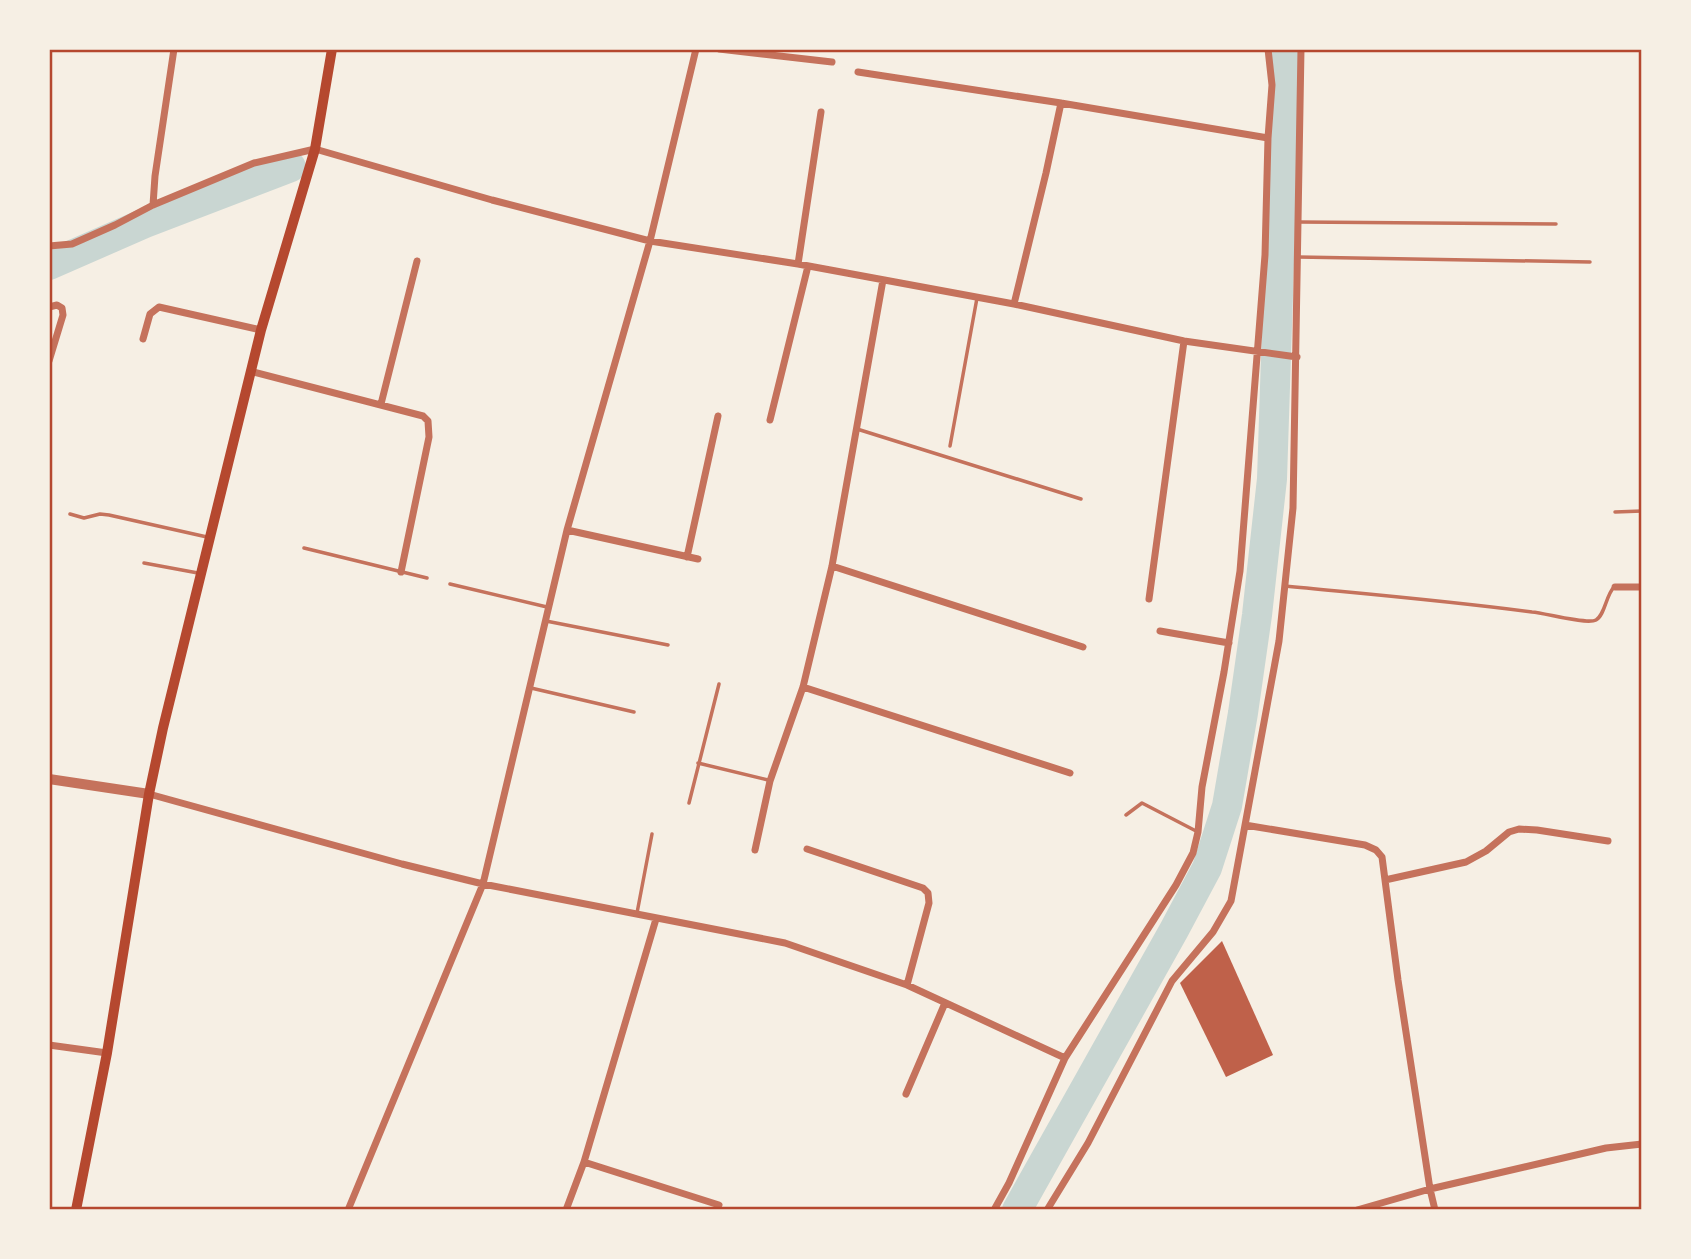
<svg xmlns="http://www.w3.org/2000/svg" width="1691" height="1259" font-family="Montserrat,sans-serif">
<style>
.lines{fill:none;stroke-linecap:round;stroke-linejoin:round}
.river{stroke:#c9d6d2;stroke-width:30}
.building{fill:#bf614a}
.service{stroke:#c5725c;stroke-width:3.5}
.minor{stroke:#c5725c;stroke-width:7}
.tertiary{stroke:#c5725c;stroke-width:10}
.secondary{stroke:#b5482f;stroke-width:10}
.neatline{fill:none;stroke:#b5482f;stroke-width:2.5}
</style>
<rect width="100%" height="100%" fill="#f6efe4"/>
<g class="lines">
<path class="river" d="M49 265 145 223 291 167
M1017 1210 1174 930 1207 868 1227 806 1243 713 1257 615 1272 479 1286 49"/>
</g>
<path class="building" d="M1222 941 1273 1055 1226 1077 1180 983Z"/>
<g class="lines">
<path class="service" d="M1299 222 1556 224
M1298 257 1590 262
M857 429 1081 499
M950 446 977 298
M1615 512 1642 511
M70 514 84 518 100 514 109 515 207 537
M304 548 427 578
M144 563 198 573
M450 584 547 607
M1285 586C1367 594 1450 601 1532 612 1545 613 1587 625 1596 620 1605 615 1606 595 1614 587
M546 621 668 645
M531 688 634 712
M698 763 768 780
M689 803 719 684
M1126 815 1142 803 1196 831
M637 913 652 834"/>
<path class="minor" d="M719 49 832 62
M858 72 1061 103 1268 138
M153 205 155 176 174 49
M49 246 72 244 115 225 153 205 254 163 315 149 492 200 650 241 798 264 1014 304 1184 341 1297 357
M798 264 821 112
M1014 304 1046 173 1061 103
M49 307 57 305 62 308 63 315 49 361
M143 339 150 314 159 307 261 330
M250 371 423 416 428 421 429 437 401 572
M381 404 417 261
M770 420 808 266
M567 530 698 559
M687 557 718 416
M832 566 1083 647
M1615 587H1642
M1149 599 1184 341
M1160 631 1229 643
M803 687 1070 773
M149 794 402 864 483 884 785 943 907 985 1065 1058
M1245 825 1365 845 1376 850 1382 857 1398 980 1430 1189 1435 1210
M807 849 923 888 928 893 929 903 907 985
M755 850 770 781 803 687 832 566 883 280
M1385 880 1466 862 1486 851 1509 832 1519 829 1537 830 1608 841
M49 1045 107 1053
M906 1094 945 1003
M584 1162 719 1205
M348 1210 483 884 567 530 650 241 696 49
M566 1210 584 1162 656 919
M994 1210 1009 1183 1065 1058 1176 885 1193 853 1198 832 1202 787 1224 672 1240 571 1265 255 1268 138 1272 85 1268 49
M1047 1210 1088 1143 1172 981 1213 932 1231 901 1279 641 1293 508 1301 49
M1357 1210 1430 1189 1606 1148 1642 1144"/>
<path class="tertiary" d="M49 779 149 794"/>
<path class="secondary" d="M76 1210 107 1053 149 794 163 728 261 330 315 149 332 49"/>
</g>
<rect width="1691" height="1259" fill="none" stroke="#f6efe4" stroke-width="102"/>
<rect x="51" y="51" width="1589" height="1157" class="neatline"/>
</svg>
